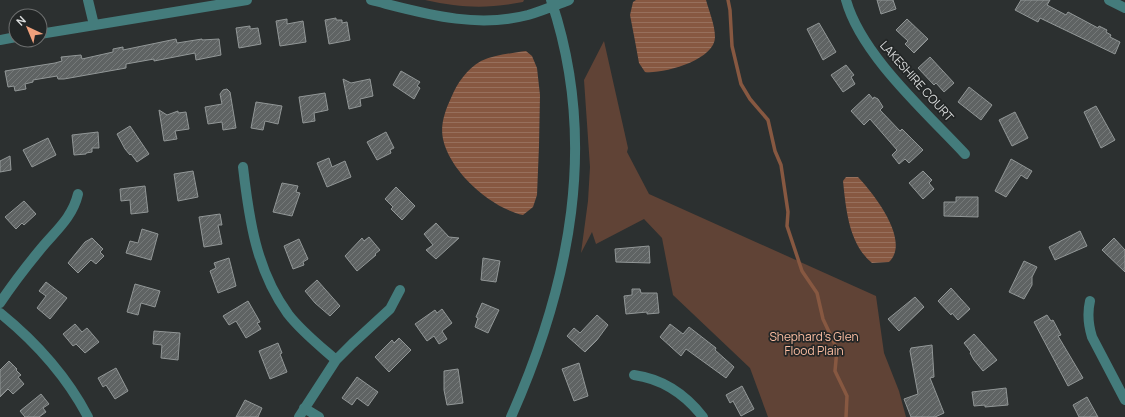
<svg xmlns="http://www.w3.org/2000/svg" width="1125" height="417" font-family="Manrope,sans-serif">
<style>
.park{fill:#604336}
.water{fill:url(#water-rules)}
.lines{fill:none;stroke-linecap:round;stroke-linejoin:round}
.stream{stroke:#875841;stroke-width:3.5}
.building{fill:url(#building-hatch);stroke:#929797}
.minor{stroke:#447c7c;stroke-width:10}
.labels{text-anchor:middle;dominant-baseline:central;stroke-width:3.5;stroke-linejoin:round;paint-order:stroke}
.street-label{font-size:12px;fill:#dbdddd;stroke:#232626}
.park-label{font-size:12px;fill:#fcbea2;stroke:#232626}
</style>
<defs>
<pattern id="water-rules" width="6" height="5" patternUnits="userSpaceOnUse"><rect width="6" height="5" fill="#875841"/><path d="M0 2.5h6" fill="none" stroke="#97705c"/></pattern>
<pattern id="building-hatch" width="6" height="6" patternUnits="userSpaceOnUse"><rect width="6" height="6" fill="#5f6363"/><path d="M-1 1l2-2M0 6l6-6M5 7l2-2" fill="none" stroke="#757979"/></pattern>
</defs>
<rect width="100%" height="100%" fill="#2c3030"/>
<path class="park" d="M425 0H524L523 2C486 9 462 8 425 0Z
M604 41 628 148 627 152 649 194 876 296 884 353 899 391 906 417H768L750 368 673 295 662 238 644 219 596 244 592 232 581 253 588 201 590 167 584 80Z"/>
<path class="water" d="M636 0H706C709 11 715 25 715 37 715 60 664 74 645 72L639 63 635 41 630 15 633 2Z
M526 51 532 56 537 68 540 95 539 146 537 195 533 207 523 215C491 208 450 172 443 139 440 125 445 111 451 98 457 83 467 69 481 61 494 55 512 53 526 51Z
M846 177H858C874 194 911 241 889 262L872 263C849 244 846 210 843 181Z"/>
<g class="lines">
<path class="stream" d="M728 0 730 10 732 46 741 84 750 99 768 120 775 151 781 165 788 212 787 226 802 271 817 293 823 319 837 349 835 371 847 396 846 417"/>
</g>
<path class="building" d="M877 0H893L896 9 881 14Z
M1021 0H1050L1047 5 1066 15 1068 12 1098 28 1099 26 1107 30 1106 32 1111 35 1110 37 1120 42 1115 54 1040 18 1038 22 1015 10Z
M336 18V20H342V23L347 22 350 40 329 44 325 20Z
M287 19V24L303 21 306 42 280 46 276 21Z
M907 19 928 39 914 53 905 44 908 41 896 30Z
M819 23 836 52 823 60 807 29Z
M250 26V29L258 28 261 44 239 48 236 28Z
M176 39 177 43 202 39V40L219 39 221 55 196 60 195 53 154 61V59L126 64V68L64 79H58L57 76 33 80V82L25 84 26 89 15 91 14 86 8 87 5 71 55 63 62 61 61 57 81 55 82 59 113 52V49L123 47V50Z
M930 57 954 83 944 92 936 83 934 85 918 68Z
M846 65 854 75 851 77 855 84 843 92 831 75Z
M401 71 420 82 417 86 420 88 414 99 393 85Z
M343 79 351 83 370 79 373 96 360 99 361 106 349 109Z
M969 87 992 105 981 120 958 102Z
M227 89 230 92 236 128 223 130 222 122 208 124 205 107 222 104 220 94 223 90Z
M325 93 328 110 314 113 315 121 303 123 299 97Z
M869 94 873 99 874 97 878 99 883 107 880 110 900 131 902 129 923 150 909 163 905 159 899 164 892 155 897 150 870 119 864 125 851 111Z
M256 102 282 106 278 124 265 121 263 130 251 128Z
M1096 106 1115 140 1101 148 1084 112Z
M159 110 167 115 178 111V113L186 112 189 129 175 131 177 139 164 141Z
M1015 112 1028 138 1012 146 999 120Z
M130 126 149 154 137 162 131 154 130 155 125 149 117 134Z
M98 132 99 148H92V152L86 153V154L74 155 72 135Z
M386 132 394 148 390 150 391 153 377 160 367 142Z
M48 138 56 155 32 167 23 150Z
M10 156 11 170 0 172V161Z
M329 158 332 167 345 161 351 177 327 187 317 163Z
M1011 159 1032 171 1027 179 1021 175 1006 197 995 191Z
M193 171 198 197 178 201 174 174Z
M923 171 932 180 929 183 934 189 923 199 909 183Z
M282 183 298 186 296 192 300 193 292 216 273 212Z
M145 186 148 212 131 214 130 200 121 201 120 189Z
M396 187 415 206 402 220 391 209 393 207 385 199Z
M956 197H978V217L944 216V202H956Z
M24 201 36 214 24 225 22 223 16 229 5 217Z
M220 214 222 225H218L222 244 204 247 199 217Z
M436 223 449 237 459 238 436 259 426 250 433 245 424 234Z
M142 229 158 234 151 260 126 253 130 241 138 243Z
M1080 231 1087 246 1055 260 1049 247Z
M369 237 380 250 375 254 376 255 357 271 345 256 362 238 364 241Z
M92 238 103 249 100 252 104 256 96 264 91 260 78 273 68 263 85 242Z
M1114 238 1125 250V272L1102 250Z
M299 239 308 259 303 262 304 265 293 269 284 246Z
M649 246 650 263 616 262 615 249Z
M229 258 236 286 218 293 210 271 216 268 214 263Z
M483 258 500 261 496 282 481 280Z
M1024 261 1037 267 1032 277V285L1024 299 1009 292Z
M317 280 340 306 330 316 315 303 305 291Z
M46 282 67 298 50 319 37 308 46 296 39 291Z
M135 284 160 291 155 307 141 303 138 315 127 312Z
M951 288 970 309 958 320 952 313 951 315 938 301Z
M632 289H640L641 293H657L659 313 647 314V312L626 314 624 296 632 295Z
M915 297 924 307 899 331 888 319Z
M248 301 260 322 257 323 261 329 246 338 236 321 229 325 223 316Z
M482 303 499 310 488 333 475 327 478 318 476 317Z
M442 309 452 323 442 331 447 339 439 344 434 336 427 341 415 324 435 310 437 313Z
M597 315 608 325 597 340 585 352 567 336 574 328 580 333Z
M1047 315 1051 321 1053 320 1061 335 1058 336 1083 378 1068 386 1034 322Z
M75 324 82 332 87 328 99 342 85 353 76 344 73 346 63 334Z
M670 324 683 334 689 327 716 348 715 350 734 367 726 378 686 349 681 356 660 337Z
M154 331 180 333 178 360 161 358 162 345 153 344Z
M974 334 997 360 983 371 974 360 970 353 971 352 964 343Z
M399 338 411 350 389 372 375 357 392 340 394 343Z
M278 343 282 353 280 354 287 372 270 379 259 351Z
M932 345 934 377 930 378 944 413 935 417H911L904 399 918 394 910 351 911 348Z
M9 361 17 369 16 370 21 375 18 377 24 384 13 394 8 389 0 397V370Z
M579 363 588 396 574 401 562 369Z
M116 368 128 391 115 399 106 385 103 387 98 378Z
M458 369 463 403 447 405 444 390V371Z
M357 377 378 392 368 406 357 398 352 405 342 398Z
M742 386 754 409 741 416 733 401 730 403 726 395Z
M1006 388 1008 405 985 407V405L974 406 972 392Z
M41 394 49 404 43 408 46 412 39 417H25L20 411Z
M1087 397 1098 417H1079L1073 405Z
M245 400 262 408 258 417H236Z"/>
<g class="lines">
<path class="minor" d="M88 0 94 25
M371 0C423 13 474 29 528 15 542 11 556 5 569 0
M846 0C861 55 927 113 965 154
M1109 0 1125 8
M40 34 247 0
M0 40 16 37
M243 167C249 219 256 270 288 314 302 332 320 346 336 360
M1090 301C1087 314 1088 324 1092 337L1125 400
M0 303C12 285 25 268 39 251 54 232 72 219 78 194
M0 313C37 343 66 375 88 417
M634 375C663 379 685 394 703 417
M304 408 319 417
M299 417 336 360 352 344 390 309 400 290
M511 417C570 284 599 142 551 0"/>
</g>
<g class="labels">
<g class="street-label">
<text transform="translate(917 81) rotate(48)">LAKESHIRE COURT</text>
</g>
<g class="park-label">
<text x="814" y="336">Shephard's Glen<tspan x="814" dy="14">Flood Plain</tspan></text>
</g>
</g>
<g transform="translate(28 28) rotate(316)"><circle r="19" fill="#232626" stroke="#6d6f6f"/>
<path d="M0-3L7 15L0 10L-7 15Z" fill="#f1a17c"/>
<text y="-6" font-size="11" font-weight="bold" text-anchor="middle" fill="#dbdddd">N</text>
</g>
</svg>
